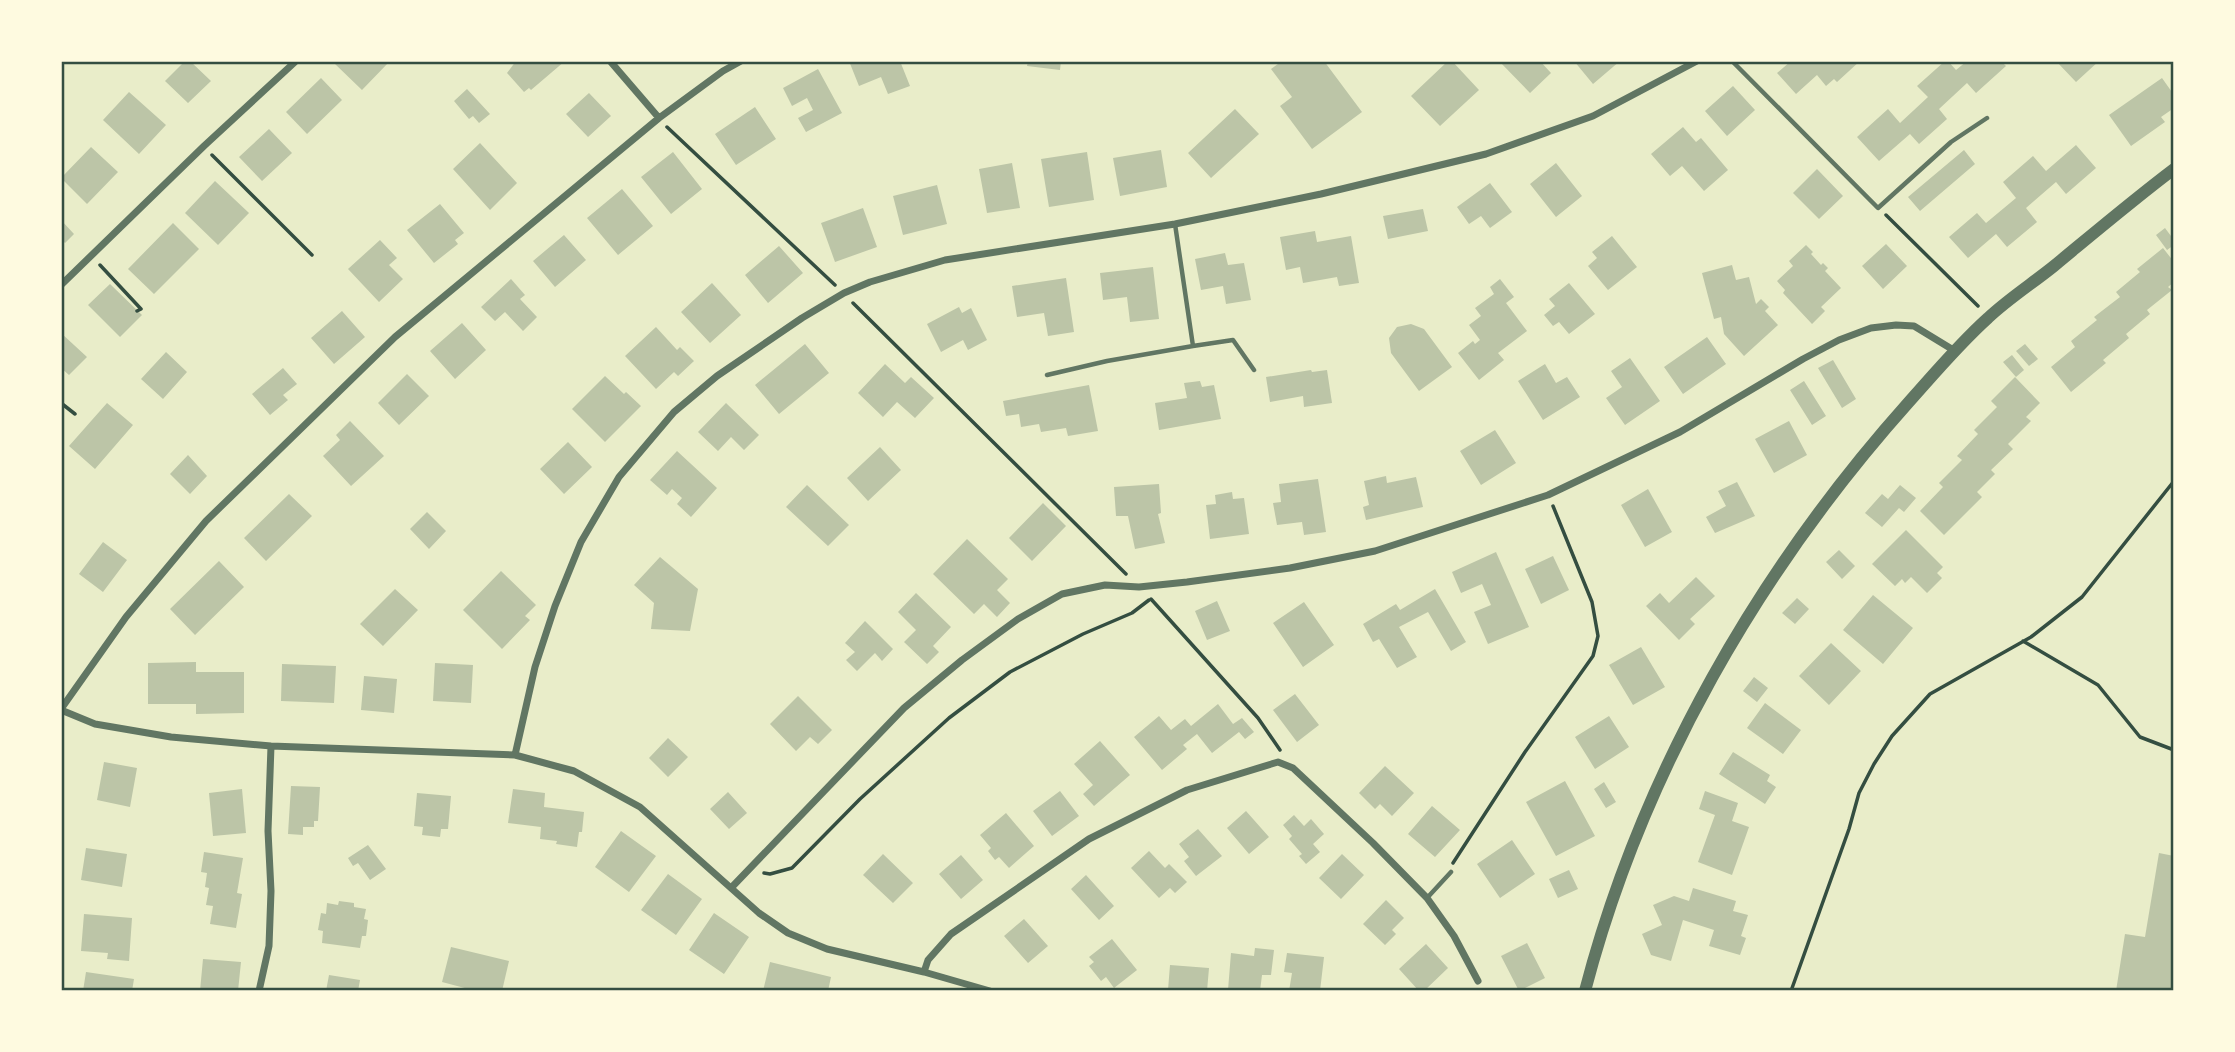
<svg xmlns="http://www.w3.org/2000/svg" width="2235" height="1052" font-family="'Playfair Display',serif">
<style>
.building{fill:#bcc5a7}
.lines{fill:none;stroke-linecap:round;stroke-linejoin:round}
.path{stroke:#344e41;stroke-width:3.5}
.service{stroke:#617663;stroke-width:4.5}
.minor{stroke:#617663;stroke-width:7}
.tertiary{stroke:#617663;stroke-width:12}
.neatline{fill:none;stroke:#344e41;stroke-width:2.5}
</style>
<rect width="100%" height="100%" fill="#e9edc9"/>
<path class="building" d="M185 61H190L211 81 188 103 165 81Z
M337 61H390L362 90 335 64Z
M516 61H565L531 90 529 88 524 92 507 73Z
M849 61H900L910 86 888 94 881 77 859 86Z
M1028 61H1061L1060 70 1027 66Z
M1282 61H1324L1362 112 1312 149 1280 106 1292 97 1271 69Z
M1448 61H1452L1479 90 1440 126 1411 96Z
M1499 61H1540L1551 73 1530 93Z
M1574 61H1620L1593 84Z
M1791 61H1860L1837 82 1834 79 1826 86 1817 75 1796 94 1777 73Z
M1945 61H1948L1956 70 1967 61H2001L2006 66 1976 93 1967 83 1939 109 1947 119 1919 144 1910 134 1879 161 1857 137 1888 109 1900 123 1928 97 1917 86Z
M2056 61H2099L2076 82Z
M818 69 842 113 806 132 798 118 813 110 807 98 792 106 783 88Z
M321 78 342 100 307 134 286 112Z
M2162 78 2174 95V108L2161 117 2165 122 2131 146 2109 115Z
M1733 86 1755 110 1727 136 1705 111Z
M467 89 490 114 479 123 473 116 469 119 454 101Z
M129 92 166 125 139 154 103 120Z
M589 93 611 116 588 137 566 114Z
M755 107 776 139 736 165 715 134Z
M1235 109 1259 134 1211 178 1188 153Z
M1683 127 1696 142 1701 138 1728 170 1704 191 1682 166 1670 176 1651 154Z
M269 129 292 153 262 181 239 157Z
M480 143 517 183 490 210 453 169Z
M2076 145 2096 168 2066 194 2056 182 2026 208 2037 222 2007 247 1996 234 1968 258 1949 237 1977 213 1986 223 2016 198 2003 182 2033 156 2046 171Z
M91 147 118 172 87 204 61 178Z
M1161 150 1167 187 1120 196 1113 158Z
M1964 150 1975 164 1920 211 1908 197Z
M673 152 702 189 671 214 641 177Z
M1087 152 1094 200 1049 207 1041 159Z
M1012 163 1020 208 987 213 979 169Z
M1556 163 1582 196 1556 217 1530 184Z
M1817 169 1843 196 1819 219 1793 193Z
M215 181 249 213 218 245 185 213Z
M1490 183 1512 212 1490 228 1481 216 1469 224 1457 207Z
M937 185 947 224 903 235 893 196Z
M622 189 653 226 618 255 587 218Z
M440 204 464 233 455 240 458 244 434 263 407 230Z
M863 208 877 247 835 262 821 223Z
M1423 209 1428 231 1388 239 1383 216Z
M61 220 74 234 65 243 61 239Z
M173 223 199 249 154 294 128 269Z
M2165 228 2174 240V245L2167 250 2156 235Z
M1315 231 1317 242 1351 236 1359 283 1339 286 1337 277 1303 283 1300 267 1286 270 1280 237Z
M564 235 586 260 555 287 533 261Z
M1612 236 1637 267 1608 290 1588 266 1597 258 1592 252Z
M380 240 397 258 389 265 403 279 379 302 348 269Z
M1886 244 1907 266 1883 289 1862 266Z
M1806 245 1813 252 1811 254 1821 265 1823 263 1828 268 1825 271 1841 288 1821 307 1825 311 1812 324 1783 293 1785 290 1777 281 1793 266 1789 261Z
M779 246 803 273 768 303 745 275Z
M2163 248 2174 262V282L2168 287 2172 290 2147 310 2150 314 2126 334 2129 338 2103 360 2106 363 2071 392 2051 367 2075 347 2071 341 2097 320 2094 317 2120 297 2116 292 2140 272 2137 269Z
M1225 253 1228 265 1244 263 1251 300 1226 304 1223 286 1201 290 1195 259Z
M1732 265 1736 280 1749 277 1756 304 1761 299 1769 307 1765 311 1778 325 1744 356 1724 334 1721 317 1714 319 1702 273Z
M1153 267 1159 319 1130 322 1127 297 1103 300 1100 273Z
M1066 278 1074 332 1048 336 1044 313 1017 317 1012 286Z
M511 279 525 295 520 299 537 317 523 331 505 312 495 321 481 307Z
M1500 279 1514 297 1506 303 1527 331 1498 353 1504 360 1479 380 1458 353 1473 341 1475 344 1480 340 1469 325 1481 316 1475 308 1494 294 1490 287Z
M712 283 741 315 710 343 681 312Z
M1569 283 1595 314 1569 334 1559 322 1553 326 1544 315 1555 306 1549 299Z
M110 284 142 315 120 337 88 305Z
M959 307 962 313 971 308 987 340 968 350 963 340 941 352 927 324Z
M342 311 365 337 334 364 311 338Z
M462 323 486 350 455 379 430 351Z
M1411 324 1424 329 1452 367 1419 391 1391 353 1389 338 1397 327Z
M656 327 677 350 680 347 694 361 678 376 674 372 656 389 625 356Z
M61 333 87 357 69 375 61 368Z
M1707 337 1726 364 1683 394 1664 367Z
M805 344 829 373 779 414 755 385Z
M2025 344 2038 359 2029 366 2016 351Z
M166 352 187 372 163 399 141 379Z
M2012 355 2024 370 2016 377 2003 362Z
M1630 358 1660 401 1625 425 1606 398 1622 387 1611 371Z
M1833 360 1856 399 1842 408 1818 368Z
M885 364 905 383 911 377 934 398 915 418 897 402 883 417 858 393Z
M1545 364 1556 383 1567 377 1580 397 1543 420 1518 381Z
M283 368 297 384 283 395 288 400 270 415 252 394Z
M1311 370 1312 372 1327 370 1332 403 1304 407 1303 396 1270 402 1266 377Z
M407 374 429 396 399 425 378 403Z
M605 376 624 394 626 392 641 406 605 442 572 409Z
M2015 377 2040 403 2026 417 2031 421 2008 444 2013 449 1991 470 1995 474 1977 492 1982 497 1944 535 1920 511 1943 487 1939 483 1962 460 1957 456 1978 434 1974 430 1997 407 1991 401Z
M1200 381 1202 387 1214 385 1221 419 1159 430 1155 403 1187 398 1184 383Z
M1804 381 1826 416 1812 425 1790 390Z
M1089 385 1098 431 1068 436 1066 428 1041 432 1039 424 1021 427 1019 414 1006 416 1003 401Z
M107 403 133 425 95 469 69 446Z
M726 403 759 435 744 450 731 437 718 451 698 432Z
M350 421 384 456 351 486 323 456 340 440 336 435Z
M1789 421 1807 455 1774 473 1755 439Z
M1495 430 1516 463 1481 485 1460 451Z
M568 442 592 467 564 494 540 469Z
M880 447 901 470 868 501 847 478Z
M677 451 717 488 691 517 677 504 682 498 672 489 667 495 650 480Z
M188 455 207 476 190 494 170 474Z
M1386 476 1387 483 1416 477 1423 507 1366 520 1363 507 1369 505 1364 481Z
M1318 479 1326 532 1304 535 1302 522 1277 525 1273 503 1281 502 1279 484Z
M1737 482 1755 516 1715 533 1706 517 1726 506 1718 491Z
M1159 484 1161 513 1158 514 1165 543 1135 549 1128 516H1116L1114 487Z
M807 485 849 525 828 546 786 507Z
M1900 485 1916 498 1904 512 1899 508 1882 527 1865 513 1882 494 1888 499Z
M1648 489 1672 532 1645 547 1621 505Z
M1232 492 1233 499 1244 498 1249 534 1210 539 1206 505 1216 504 1215 495Z
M289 494 312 516 266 561 244 538Z
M1043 503 1066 526 1032 561 1009 538Z
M427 512 446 531 429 549 410 529Z
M1906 530 1943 567 1937 573 1942 578 1927 593 1911 577 1905 583 1902 579 1895 586 1872 564Z
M967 539 1008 579 997 590 1010 603 997 617 984 604 974 614 933 574Z
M103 542 127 560 103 592 79 574Z
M1839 550 1855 566 1842 579 1826 562Z
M1496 552 1529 627 1488 644 1474 612 1491 605 1482 584 1461 593 1452 572Z
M1553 556 1569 590 1541 604 1525 569Z
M660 557 698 589 690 631 651 629 654 603 634 585Z
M219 561 244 587 195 635 170 609Z
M501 571 536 605 525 616 530 620 502 649 463 610Z
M1696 577 1715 596 1690 619 1695 624 1679 640 1646 606 1660 593 1669 603Z
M395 589 418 610 383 646 360 624Z
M1435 589 1466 642 1451 651 1428 612 1399 627 1417 657 1397 668 1379 639 1373 642 1363 624 1396 604 1400 610Z
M916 593 951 627 933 646 939 652 927 664 904 642 916 630 898 612Z
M1873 595 1913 628 1883 664 1843 630Z
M1797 598 1809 609 1795 624 1782 613Z
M1217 601 1230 631 1207 640 1195 611Z
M1304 602 1334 645 1303 667 1273 623Z
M865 621 893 649 882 661 875 653 857 671 846 660 855 652 845 643Z
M1831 643 1861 671 1829 705 1799 676Z
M1641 647 1665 687 1633 705 1609 665Z
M196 662V672H244V713L196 714V704H148V663Z
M435 663 473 665 471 703 433 701Z
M282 664 336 666 334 703 281 701Z
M364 676 397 679 394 713 361 710Z
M1754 677 1768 688 1757 702 1743 691Z
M1295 694 1319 725 1297 742 1273 710Z
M798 696 832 730 818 744 810 737 796 751 770 724Z
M1765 703 1801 730 1783 754 1747 728Z
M1218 704 1233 724 1242 718 1254 732 1245 739 1239 732 1212 753 1197 734 1183 745 1187 749 1162 770 1134 737 1159 716 1171 730 1185 719 1191 726Z
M1609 716 1629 747 1595 769 1575 737Z
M668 738 688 757 668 777 649 758Z
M1100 741 1130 775 1094 806 1083 794 1093 785 1074 764Z
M1733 752 1770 775 1767 781 1776 787 1765 804 1719 774Z
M104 762 137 768 130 807 97 800Z
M1385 766 1414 793 1392 816 1380 804 1375 809 1359 793Z
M1565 781 1595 836 1556 856 1526 802Z
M1604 782 1616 802 1606 808 1594 789Z
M291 786 320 787 318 821H314V827H303V835L288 834Z
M242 789 246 833 213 836 209 793Z
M513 789 545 793 544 807 584 812 582 832H579L577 847 556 844 557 841 540 839 541 827 508 823Z
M1060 791 1079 816 1052 836 1033 811Z
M1705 791 1738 803 1732 821 1749 827 1732 875 1698 862 1715 815 1699 809Z
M728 792 747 813 729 829 710 809Z
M417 793 451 796 448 829H441L440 837 422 835 423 827 414 826Z
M1432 806 1460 830 1435 857 1408 834Z
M1246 811 1269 837 1249 854 1227 828Z
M1006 813 1034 846 1009 868 999 857 995 860 988 851 991 848 980 835Z
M1294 815 1304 826 1311 819 1324 834 1313 844 1320 852 1306 864 1299 856 1302 854 1289 839 1292 836 1283 825Z
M1198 829 1222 856 1196 876 1184 861 1189 857 1179 844Z
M621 831 656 856 629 892 595 867Z
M1512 840 1535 874 1500 898 1477 864Z
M368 845 386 869 370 880 358 863 353 866 348 858Z
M86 848 127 854 122 887 81 880Z
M1149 851 1165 868 1169 864 1187 882 1175 893 1170 888 1159 898 1131 868Z
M204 852 243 858 237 893 242 894 236 928 210 924 213 906 206 905 209 888 205 887 207 873 201 872Z
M2159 853 2174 856V991H2116L2125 934 2145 937Z
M883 854 913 883 893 903 863 875Z
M1342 854 1364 875 1341 899 1319 878Z
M961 855 983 880 961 899 939 874Z
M1569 870 1578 889 1558 898 1549 879Z
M668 874 702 899 676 935 641 910Z
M1086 875 1114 906 1099 920 1071 889Z
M1693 888 1736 901 1733 911 1748 915 1741 936 1746 938 1740 955 1709 946 1714 930 1683 920 1671 961 1651 955 1642 934 1662 925 1653 905 1674 896 1689 901Z
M1386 900 1404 918 1392 930 1396 934 1385 945 1363 924Z
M339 901 354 903V907L366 909 364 919 368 920 366 936H362L360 948 322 943 323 931 318 930 321 913 326 914 327 903 338 905Z
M714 913 749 937 724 974 689 950Z
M84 914 132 918 129 961 107 959 108 953 81 951Z
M1024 919 1048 946 1028 963 1004 936Z
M1112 939 1137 970 1114 988 1106 977 1101 981 1089 966 1094 962 1089 957Z
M1527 943 1545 978 1519 991 1501 956Z
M1426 944 1448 968 1424 991H1419L1399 969Z
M451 947 509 961 502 991H476L442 982Z
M1255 948 1274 950 1271 975H1262L1260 991 1228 990 1231 953 1254 956Z
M1287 953 1324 957 1320 991H1289L1292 973 1284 972Z
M203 959 241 962 238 991H200Z
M770 962 831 977 828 991H763Z
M1170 965 1209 968 1207 991 1168 990Z
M86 972 134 979 132 991H83Z
M329 975 360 980 358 991H326Z"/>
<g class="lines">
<path class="path" d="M667 127 835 285
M212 155 312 255
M1886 215 1978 306
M100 265 141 309 137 311
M853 303 1126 574
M61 403 75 414
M1151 599 1258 718 1280 750
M2023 641 2098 685 2140 737 2174 750
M1453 863 1525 752 1593 656 1598 636 1592 602 1553 506
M764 873 770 874 792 868 860 799 949 718 1010 672 1083 634 1132 613 1149 600
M1791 991 1849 829 1859 793 1874 764 1892 736 1930 694 2031 637 2082 597 2174 481"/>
<path class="service" d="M1732 61 1878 208 1951 142 1987 118
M1193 346 1233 340 1254 370
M1047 375 1107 361 1193 346 1175 224
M1427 898 1451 872"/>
<path class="minor" d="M610 61 659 118
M61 285 204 146 296 61
M61 709 126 617 206 521 395 337 659 118 723 71 741 61
M61 710 95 724 171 737 271 746 515 755 574 771 640 807 759 913 788 933 827 949 924 972 990 991
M515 755 535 667 555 606 581 542 619 477 674 412 717 376 802 318 844 293 870 282 945 260 1175 224 1321 194 1486 154 1593 116 1697 61
M731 888 904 708 962 660 1018 619 1062 594 1105 585 1139 587 1187 582 1290 568 1375 551 1548 495 1680 432 1803 359 1839 340 1871 328 1896 325 1914 326 1955 351
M924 972 928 960 951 934 1089 839 1187 790 1278 762 1293 768 1373 843 1427 898 1454 936 1478 981
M259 991 269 946 271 891 268 831 271 746"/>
<path class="tertiary" d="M1585 991C1642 773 1759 570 1908 403 1934 374 1959 344 1988 318 2008 299 2033 283 2054 266 2094 233 2133 200 2174 169"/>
</g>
<rect width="2235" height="1052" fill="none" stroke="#fefae0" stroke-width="126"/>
<rect x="63" y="63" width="2109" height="926" class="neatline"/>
</svg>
